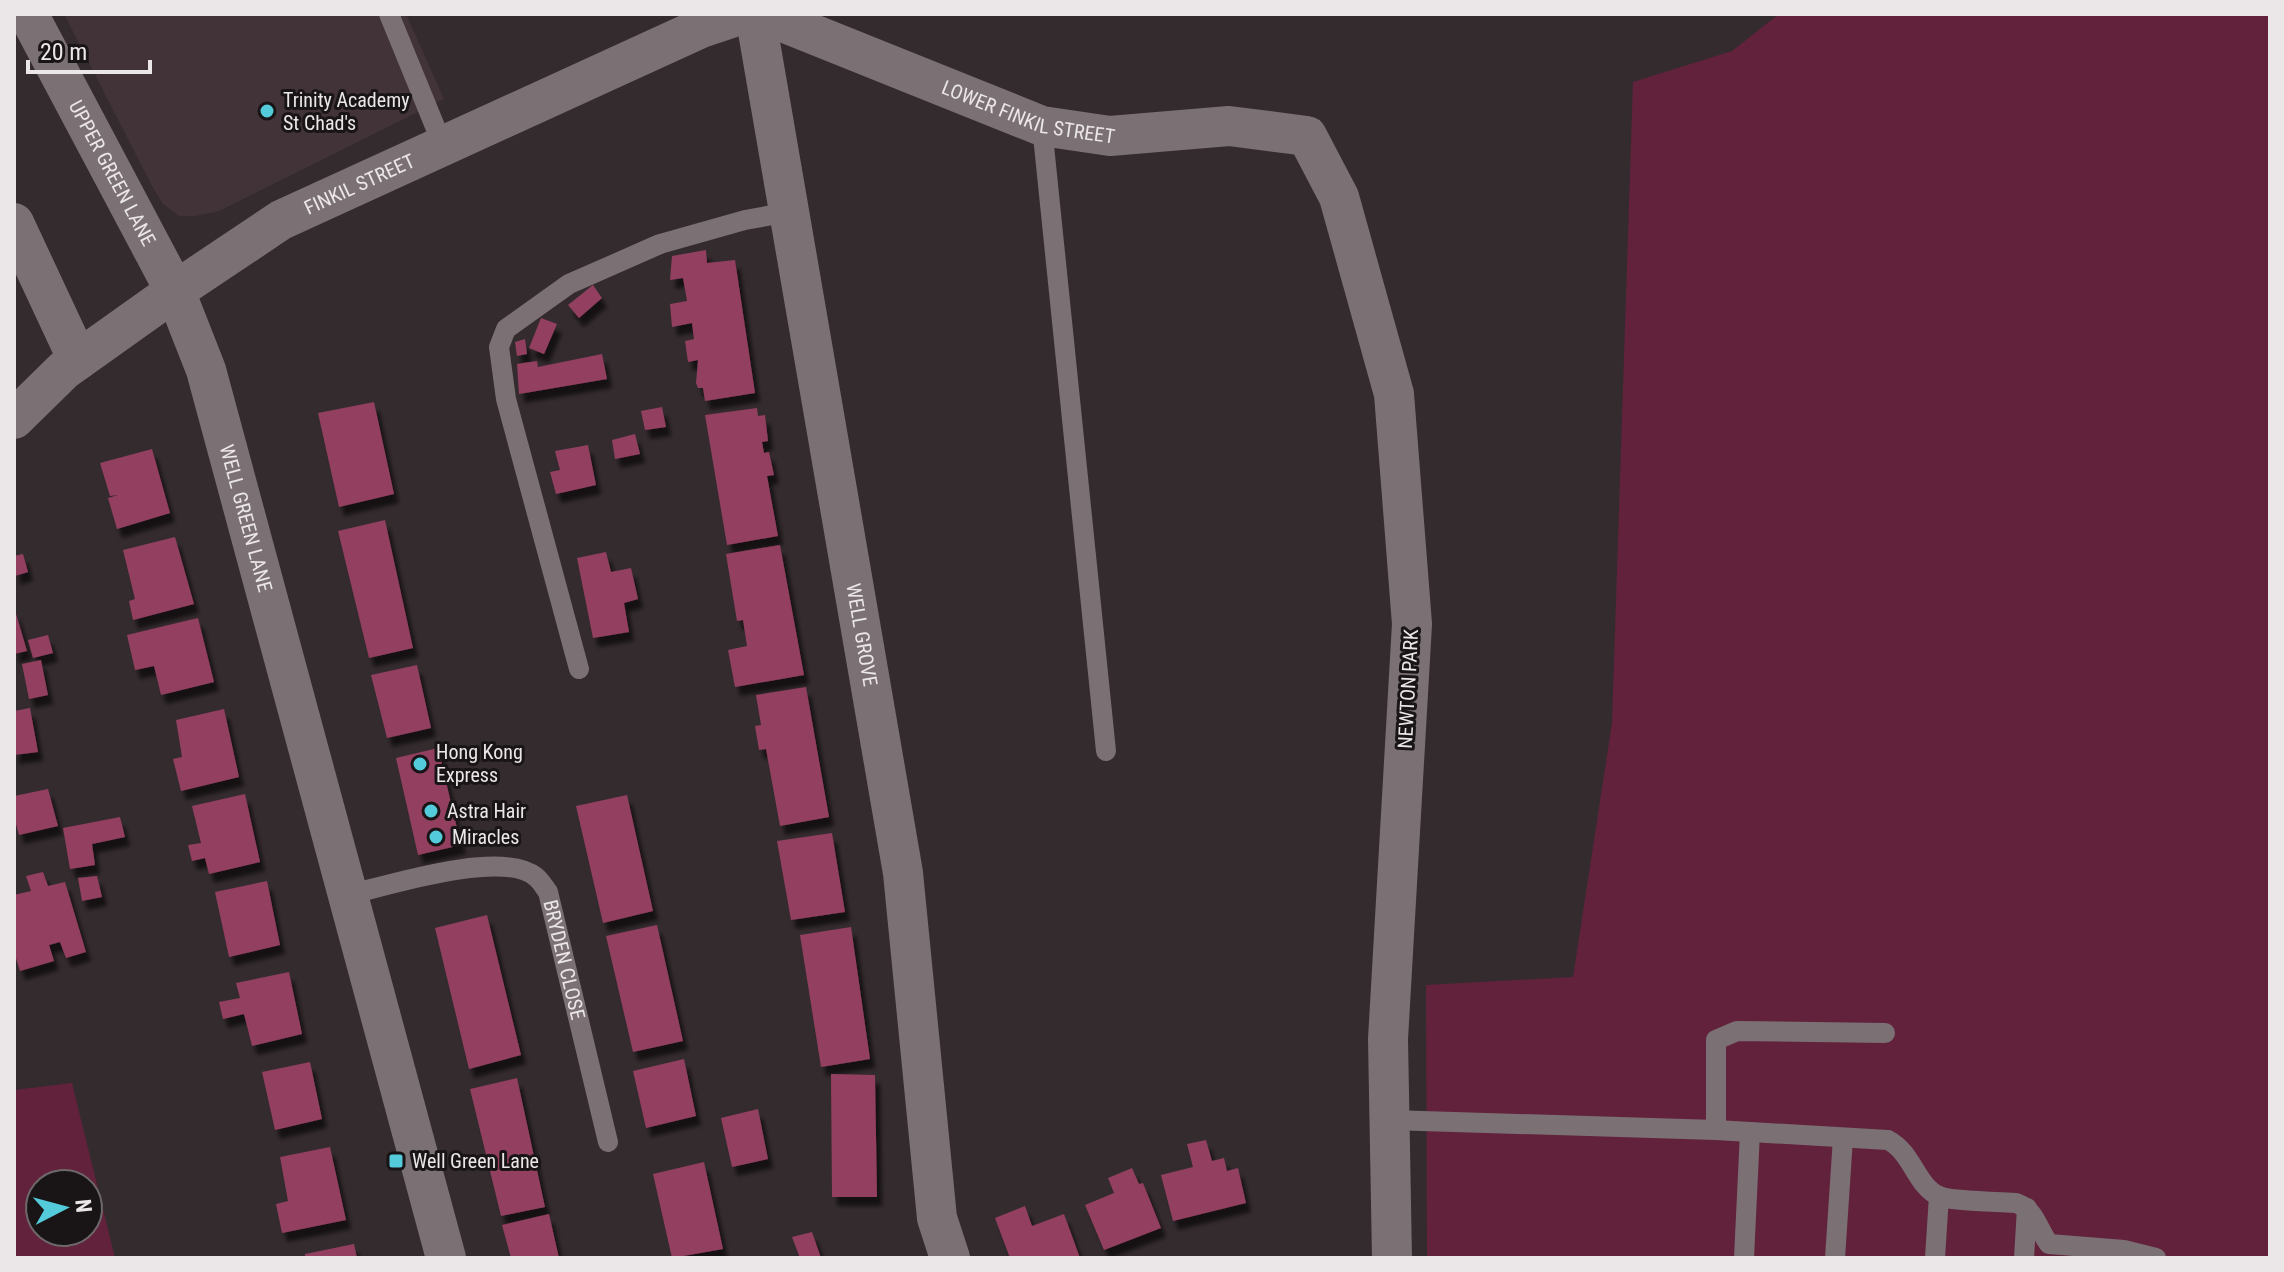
<svg xmlns="http://www.w3.org/2000/svg" width="2284" height="1272" font-family="'Roboto Condensed',sans-serif">
<style>
.built{fill:#423338}
.green{fill:#62223c;fill-rule:evenodd}
.building{fill:#933f60;filter:url(#shadow)}
.lines{fill:none;stroke-linecap:round;stroke-linejoin:round}
.lane{stroke:#7b7174;stroke-width:20}
.street{stroke:#7b7174;stroke-width:40}
.poi-dot{fill:#53cbdb;stroke:#191516;stroke-width:3}
.labels{text-anchor:middle;dominant-baseline:central;stroke-width:6;stroke-linejoin:round;paint-order:stroke}
.poi-label{font-size:20px;fill:#ebe6e7;stroke:#191516;text-anchor:start}
.street-label{font-size:20px;fill:#ebe6e7;stroke:#191516}
</style>
<defs>
<filter id="shadow"><feDropShadow dx="5" dy="9" stdDeviation="2" flood-color="#0009"/></filter>
</defs>
<rect width="100%" height="100%" fill="#342b2e"/>
<path class="built" d="M64 14H406L444 99 219 211 196 216H179L163 204 152 186Z"/>
<path class="green" d="M1779 14H2270V1258H1427L1426 985 1573 977 1612 723 1633 82 1732 51Z
M72 1083 115 1258H14V1090ZM40 1184H88V1232H40Z"/>
<path class="building" d="M706 250 707 263 735 260 755 393 705 401 703 388H698L696 383 698 360 688 362 685 341 694 339 692 323 672 327 670 304 687 301 683 278 670 280 672 256Z
M593 285 602 298 579 318 568 305Z
M541 318 557 324 544 354 529 348Z
M525 339 527 354 517 356 515 342Z
M602 354 607 379 519 394 517 364 537 361 538 367Z
M374 402 394 494 339 507 318 413Z
M662 407 666 427 645 430 641 411Z
M757 408 758 416 765 415 768 441 762 442 764 453 769 452 774 475 767 476 778 536 727 545 705 415Z
M635 434 640 454 615 459 612 440Z
M588 445 596 485 556 494 550 472 560 470 555 451Z
M152 449 170 513 117 529 108 498 118 495 110 496 100 463Z
M385 520 413 648 369 658 338 531Z
M175 537 194 604 133 620 129 601 135 599 123 550Z
M780 545 804 675 735 687 728 650 747 646 743 620 737 621 726 554Z
M606 552 611 572 631 568 638 599 624 603 629 632 593 638 577 558Z
M23 554 28 572 15 576 14 556Z
M14 607 27 651 14 654Z
M198 618 214 682 161 695 154 666 135 670 127 635Z
M48 635 53 653 33 658 28 640Z
M41 660 48 695 29 699 22 664Z
M417 665 431 728 387 738 371 675Z
M806 687 829 817 780 826 766 749 759 750 755 726 761 725 756 695Z
M30 708 38 752 14 755V711Z
M224 709 239 777 181 791 173 759 182 757 176 720Z
M438 748 461 845 418 855 396 758Z
M48 789 58 826 19 835 14 817V796Z
M245 794 260 862 209 874 205 858 192 861 188 845 201 843 192 806Z
M627 795 653 911 603 923 576 806Z
M120 817 125 837 92 844 95 865 70 869 63 828Z
M832 833 845 912 791 920 777 841Z
M43 872 48 886 65 882 86 952 66 958 60 942 49 945 54 961 20 971 14 952V895L31 891 26 876Z
M97 876 102 897 82 901 78 878Z
M267 881 280 945 229 957 215 892Z
M487 915 521 1055 469 1069 435 928Z
M657 925 683 1041 633 1052 606 936Z
M851 927 870 1059 821 1067 800 935Z
M289 972 302 1034 252 1046 244 1014 223 1019 219 1002 240 998 236 983Z
M684 1059 696 1116 646 1128 633 1071Z
M310 1062 322 1119 275 1130 262 1072Z
M831 1074 875 1075 877 1197H832Z
M517 1078 545 1207 501 1216 470 1089Z
M758 1109 768 1159 732 1167 721 1118Z
M1206 1140 1212 1161 1224 1158 1227 1171 1238 1168 1246 1203 1173 1221 1161 1175 1193 1167 1187 1144Z
M330 1147 346 1220 282 1233 276 1204 288 1201 280 1157Z
M704 1162 723 1249 672 1258 653 1174Z
M1132 1168 1139 1184 1143 1183 1161 1228 1104 1250 1085 1205 1114 1193 1108 1178Z
M1025 1206 1032 1226 1064 1214 1080 1258H1010L995 1218Z
M549 1214 559 1258H511L502 1225Z
M812 1232 821 1258H800L792 1237Z
M354 1244 357 1258H305V1254Z"/>
<g class="lines">
<g class="lane">
<path d="M389 14 443 146"/>
<path d="M1042 126 1106 751"/>
<path d="M579 669 506 399 499 347 506 329 569 284 660 244 745 220 789 212"/>
<path id="s1" d="M348 895C389 885 503 849 536 877 541 881 544 887 548 892L608 1142"/>
<path d="M1390 1120 1716 1130 1888 1140C1913 1153 1916 1186 1939 1196 1949 1201 2001 1202 2016 1203 2036 1210 2037 1228 2049 1244L2124 1250 2156 1258"/>
<path d="M1716 1130V1040L1737 1031 1885 1033"/>
<path d="M1744 1258 1750 1132"/>
<path d="M1835 1258 1843 1138"/>
<path d="M1935 1258 1939 1196"/>
<path d="M2024 1258 2027 1208"/>
</g>
<g class="street">
<path id="s2" d="M28 14 175 291 206 370 446 1258"/>
<path id="s3" d="M755 14 903 873 937 1218 950 1258"/>
<path id="s4" d="M763 14 1042 126 1110 136 1229 126 1307 136 1339 197 1394 394 1412 624 1388 1039 1392 1258"/>
<path d="M14 223 78 360"/>
<path id="s5" d="M14 419 64 370 175 291 281 220 701 28 743 14"/>
</g>
</g>
<g class="poi-dot">
<circle cx="267" cy="111" r="8"/>
<circle cx="420" cy="764" r="8"/>
<circle cx="431" cy="811" r="8"/>
<circle cx="436" cy="837" r="8"/>
<rect x="388" y="1153" width="16" height="16" rx="4"/>
</g>
<g class="labels">
<g class="poi-label">
<text x="283" y="100">Trinity Academy<tspan x="283" dy="23">St Chad's</tspan></text>
<text x="436" y="752">Hong Kong<tspan x="436" dy="23">Express</tspan></text>
<text x="447" y="811">Astra Hair</text>
<text x="452" y="837">Miracles</text>
<text x="412" y="1161">Well Green Lane</text>
</g>
<g class="street-label">
<text stroke="none"><textPath href="#s4" startOffset="284">LOWER FINKIL STREET</textPath></text>
<text stroke="none"><textPath href="#s2" startOffset="180">UPPER GREEN LANE</textPath></text>
<text stroke="none"><textPath href="#s5" startOffset="420">FINKIL STREET</textPath></text>
<text stroke="none"><textPath href="#s2" startOffset="552">WELL GREEN LANE</textPath></text>
<text stroke="none"><textPath href="#s3" startOffset="630">WELL GROVE</textPath></text>
<text transform="translate(1408 689) rotate(-87)">NEWTON PARK</text>
<text stroke="none"><textPath href="#s1" startOffset="282">BRYDEN CLOSE</textPath></text>
</g>
</g>
<rect width="2284" height="1272" fill="none" stroke="#ebe6e7" stroke-width="32"/>
<g transform="translate(64 1208) rotate(84)"><circle r="38" fill="#191516" stroke="#6d696a" stroke-width="2"/>
<path d="M0-6L14 30L0 20L-14 30Z" fill="#53cbdb"/>
<text y="-12" font-size="22" font-weight="bold" text-anchor="middle" fill="#ebe6e7">N</text>
</g>
<path d="M28 60v12h122v-12" fill="none" stroke="#ebe6e7" stroke-width="4"/>
<text x="40" y="60" font-size="24" fill="#ebe6e7" stroke="#191516" stroke-width="6" paint-order="stroke">20 m</text>
</svg>
